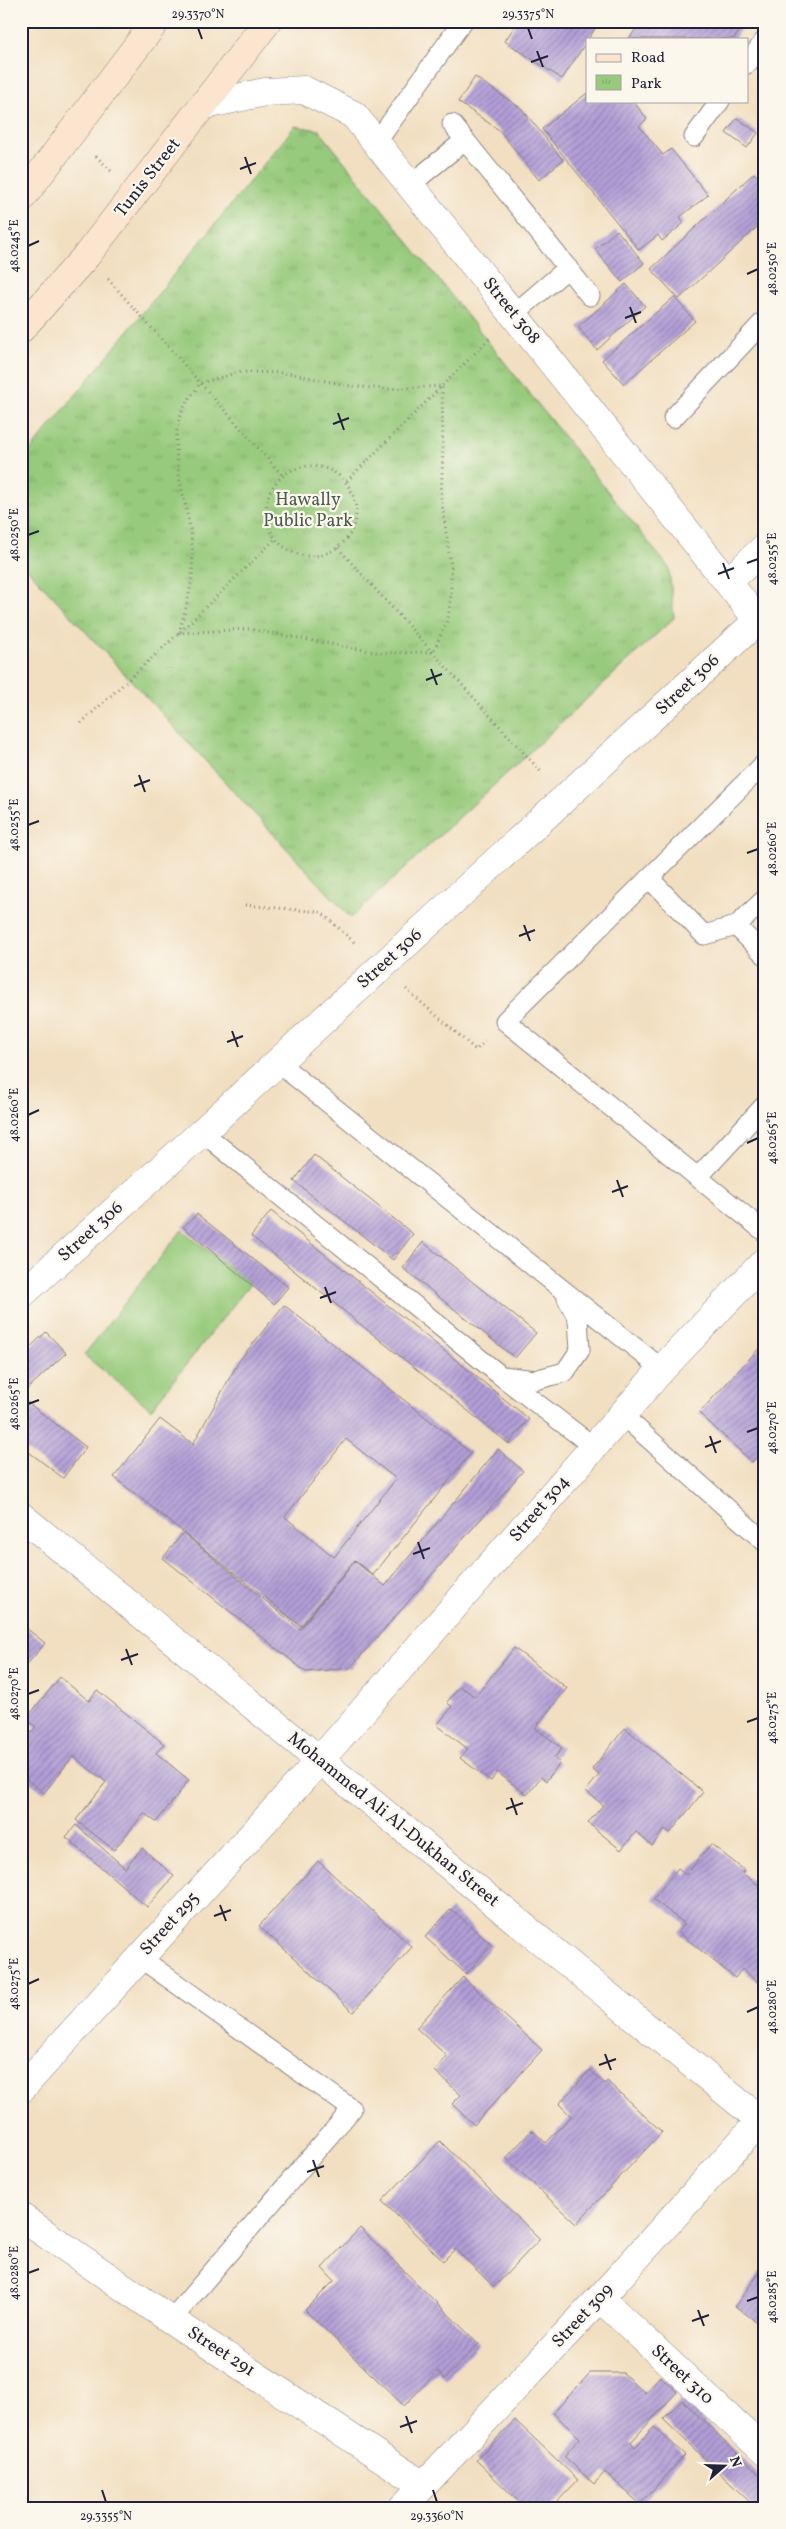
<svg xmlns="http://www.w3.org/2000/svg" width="786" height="2529" font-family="Vollkorn,serif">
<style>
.park{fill:url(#park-tufts);stroke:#5c765b}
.garden{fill:#97ca7b;stroke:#5c765b}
.building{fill:url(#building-hatch);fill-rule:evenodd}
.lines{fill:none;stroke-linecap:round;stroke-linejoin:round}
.lane-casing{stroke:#8a807e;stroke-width:21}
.street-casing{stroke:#8a807e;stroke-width:29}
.secondary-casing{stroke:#8a807e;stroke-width:29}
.path{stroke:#8a807e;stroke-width:3;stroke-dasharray:1 4;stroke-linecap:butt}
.lane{stroke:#fff;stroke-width:19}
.street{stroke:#fff;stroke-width:28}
.secondary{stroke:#fbe5cf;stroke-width:28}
.ticks{fill:none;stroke:#22223b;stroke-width:2}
.labels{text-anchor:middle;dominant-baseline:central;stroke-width:4.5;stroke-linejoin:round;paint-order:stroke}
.street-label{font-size:18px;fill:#22223b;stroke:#fbf7ec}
.park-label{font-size:18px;fill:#4b5d51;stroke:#fbf7ec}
.neatline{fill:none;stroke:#22223b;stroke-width:2}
.ticks-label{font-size:12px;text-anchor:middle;fill:#22223b}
</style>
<defs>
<pattern id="park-tufts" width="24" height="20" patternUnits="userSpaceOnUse" patternTransform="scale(1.25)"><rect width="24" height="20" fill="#97ca7b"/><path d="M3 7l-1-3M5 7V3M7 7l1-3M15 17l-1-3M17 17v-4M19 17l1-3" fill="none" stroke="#82ad6b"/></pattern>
<pattern id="building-hatch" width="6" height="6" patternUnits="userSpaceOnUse" patternTransform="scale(1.25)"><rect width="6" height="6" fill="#b29fd7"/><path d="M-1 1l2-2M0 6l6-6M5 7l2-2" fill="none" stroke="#9081b0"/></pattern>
</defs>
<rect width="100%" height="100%" fill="#fbf7ec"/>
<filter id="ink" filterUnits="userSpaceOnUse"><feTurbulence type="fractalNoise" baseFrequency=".02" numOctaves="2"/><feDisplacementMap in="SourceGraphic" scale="10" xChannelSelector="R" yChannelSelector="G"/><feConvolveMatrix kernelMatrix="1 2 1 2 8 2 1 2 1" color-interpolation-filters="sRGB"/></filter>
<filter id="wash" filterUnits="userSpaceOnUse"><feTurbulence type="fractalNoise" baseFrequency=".0096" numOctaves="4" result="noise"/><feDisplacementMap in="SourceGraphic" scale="20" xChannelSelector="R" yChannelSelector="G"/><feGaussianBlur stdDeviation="1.12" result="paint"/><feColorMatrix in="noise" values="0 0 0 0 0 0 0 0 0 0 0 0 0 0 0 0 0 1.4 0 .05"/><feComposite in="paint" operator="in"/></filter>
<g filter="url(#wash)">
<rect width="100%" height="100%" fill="#f2dfc1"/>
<path class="park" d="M295 126 319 130 669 568 674 618 351 918 21 562V462Z"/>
<path class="garden" d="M182 1230 250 1284 151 1409 84 1355Z"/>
<g id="blocks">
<path class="building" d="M518 21H600L562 79 505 41Z
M634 21H746L734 39H629L639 24Z
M475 77 522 109 563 160 539 180 499 130 458 102Z
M587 93V101H633L647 119 639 126 663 155 671 149 708 195 680 217 684 223 662 241 658 235 639 250 542 129Z
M737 118 758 133 747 148 726 133Z
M765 161V174L758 167Z
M754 173 765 184V220L679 299 651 269Z
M617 230 644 263 622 282 595 249Z
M626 284 645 306 597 350 578 327Z
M674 297 695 321 624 384 602 360Z
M314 1155 413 1234 393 1260 294 1181Z
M271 1211 529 1419 509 1444 251 1236Z
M197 1214 288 1287 274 1304 183 1227Z
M423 1242 536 1333 515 1358 403 1268Z
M284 1305 471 1453 373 1575 355 1560 301 1626 114 1477 160 1419 193 1444 239 1361ZM346 1439 396 1479 334 1557 285 1517Z
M46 1332 66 1353 25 1391 21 1386V1356Z
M765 1342V1449L752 1462 699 1413Z
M27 1402 86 1447 63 1478 21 1446V1409Z
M498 1449 523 1471 350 1668 306 1672 163 1558 183 1533 300 1629 355 1561 385 1586Z
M21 1624 45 1643 21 1672Z
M514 1648 567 1688 535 1728 562 1748 554 1758 560 1763 546 1781 541 1777 527 1795 497 1772 491 1781 460 1758 468 1749 437 1725 452 1707 447 1702 460 1686 475 1697Z
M60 1677 89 1701 97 1690 164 1744 156 1753 189 1780 156 1822 144 1813 114 1850 76 1820 106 1782 73 1756 44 1793 21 1775V1745L36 1727 26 1719Z
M625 1728 703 1792 670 1833 665 1829 652 1846 636 1832 621 1850 588 1823 603 1805 586 1791 599 1775 592 1769Z
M76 1825 125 1868 142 1848 174 1876 147 1907 66 1837Z
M711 1844 744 1870 742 1873 765 1890V1988L742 1969 735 1978 678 1932 685 1924 653 1899 678 1868 686 1875Z
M318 1861 412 1947 353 2012 259 1926Z
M451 1909 492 1945 466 1974 425 1937Z
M463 1977 542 2050 474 2125 452 2104 461 2095 435 2071 447 2056 416 2028Z
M590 2070 605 2084 607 2081 662 2132 576 2224 506 2158 532 2130 546 2143 571 2116 559 2104Z
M440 2141 540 2239 494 2287 455 2249 443 2261 382 2201Z
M360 2228 479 2344 445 2379 438 2371 404 2406 305 2310 334 2281 322 2268Z
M765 2265V2328L735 2306Z
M590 2373H623L645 2393 660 2376 677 2392 631 2442 635 2447 654 2427 685 2455 640 2504 605 2472 594 2484 564 2456 580 2438 553 2413Z
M682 2400 765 2480V2508H756L663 2419Z
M515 2420 578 2480 551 2508H525L476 2460Z"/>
</g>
</g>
<g filter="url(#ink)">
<use href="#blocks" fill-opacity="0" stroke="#8a807e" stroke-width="1"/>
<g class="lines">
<defs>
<path id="lane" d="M747 64 765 40
M452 124 590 296
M694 137 720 101
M376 143 463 21
M410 185 465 140
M514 314 568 268
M673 418 765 320
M765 763 505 1021 765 1232
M649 878 704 935 736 926 765 899
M736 926 765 955
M277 1062 662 1369
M202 1132 501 1376 594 1447
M698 1177 765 1105
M503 1376 535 1380 565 1372 580 1350 578 1319 567 1298
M622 1415 765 1542
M139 1957 352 2109 171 2320"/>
<path id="street" d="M205 105 265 92 304 90 354 115 765 629
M728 582 765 547
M21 1295 202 1132 757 621
M21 1516 765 2124
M21 2089 319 1761 662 1369 765 1261
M21 2217 171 2320 423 2485
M600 2298 765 2452
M402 2508 600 2298 760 2121"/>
<path id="secondary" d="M21 199 156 21
M21 329 87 255 268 21"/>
</defs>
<use href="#lane" class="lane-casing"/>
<use href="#street" class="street-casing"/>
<use href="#secondary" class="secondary-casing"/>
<path class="path" d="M96 156 111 171
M108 279 282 475
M240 372 288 373 351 386 385 389 442 386 443 451 441 497 451 567V594L448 619 433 652 381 653 248 629 179 633C188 600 195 579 192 543 188 502 169 461 179 419 182 407 194 393 200 383Z
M266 511a45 45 0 1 1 90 0a45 45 0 1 1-90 0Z
M347 481 490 338
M338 548 542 773
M81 723 179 633 275 539
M245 905 321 912 356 944
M406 989 476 1050 485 1041"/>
<use href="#lane" class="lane"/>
<use href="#street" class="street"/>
<use href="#secondary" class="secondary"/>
</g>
</g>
<path class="ticks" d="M198 28 202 39M528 28 532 39M537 51 543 67M531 62 548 56M245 157 251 174M240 169 256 163M28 246 39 241M747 274 758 269M630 307 636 323M625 318 641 312M338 413 344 430M333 424 349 418M28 535 39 531M723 563 729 579M747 563 758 559M718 574 734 568M431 669 437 685M426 680 442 674M139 775 145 792M134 786 150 780M28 825 39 821M747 853 758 849M524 925 530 941M519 936 535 930M232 1031 238 1047M227 1042 243 1036M28 1115 39 1110M747 1143 758 1138M617 1180 623 1197M612 1192 628 1186M325 1287 331 1303M320 1298 336 1292M28 1404 39 1400M747 1432 758 1428M710 1436 716 1453M705 1447 721 1441M418 1542 424 1559M413 1554 430 1548M126 1649 132 1665M121 1660 138 1654M28 1694 39 1690M747 1722 758 1718M511 1798 517 1815M506 1809 523 1803M220 1905 226 1921M214 1916 231 1910M28 1984 39 1979M747 2012 758 2007M605 2054 611 2070M599 2065 616 2059M313 2160 319 2177M307 2172 324 2166M28 2273 39 2269M747 2301 758 2297M698 2310 704 2326M692 2321 709 2315M406 2416 412 2433M400 2427 417 2421M102 2490 106 2502M433 2490 437 2502"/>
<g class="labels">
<g class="street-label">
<text transform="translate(148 178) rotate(-52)">Tunis Street</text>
<text transform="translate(511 311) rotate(51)">Street 308</text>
<text transform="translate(688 685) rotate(-43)">Street 306</text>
<text transform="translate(390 959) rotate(-42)">Street 306</text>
<text transform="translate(91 1232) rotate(-42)">Street 306</text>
<text transform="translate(540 1509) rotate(-49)">Street 304</text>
<text transform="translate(393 1820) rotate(39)">Mohammed Ali Al-Dukhan Street</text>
<text transform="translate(170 1924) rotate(-48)">Street 295</text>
<text transform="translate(583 2316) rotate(-47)">Street 309</text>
<text transform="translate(221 2352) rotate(33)">Street 291</text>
<text transform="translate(682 2375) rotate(43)">Street 310</text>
</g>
<g class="park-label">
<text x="308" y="500">Hawally<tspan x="308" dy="21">Public Park</tspan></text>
</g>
</g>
<rect width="786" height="2529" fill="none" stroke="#fbf7ec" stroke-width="55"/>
<rect x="586" y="38" width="162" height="65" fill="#fbf7ec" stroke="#a4a2a5"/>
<rect x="596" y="54" width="25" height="8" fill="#fbe5cf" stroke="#a4a2a5"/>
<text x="631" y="62" font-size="15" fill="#22223b">Road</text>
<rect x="596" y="75" width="25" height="15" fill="url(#park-tufts)" stroke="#a4a2a5"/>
<text x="631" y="88" font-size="15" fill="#22223b">Park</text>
<g transform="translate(724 2466) rotate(70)" stroke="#fbf7ec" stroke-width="4" paint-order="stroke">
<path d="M0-4L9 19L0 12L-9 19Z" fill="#22223b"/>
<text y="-8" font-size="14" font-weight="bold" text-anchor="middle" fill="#22223b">N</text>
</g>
<rect x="28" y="28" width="730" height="2474" class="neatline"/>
<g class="ticks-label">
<text x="198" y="18">29.3370°N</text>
<text x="528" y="18">29.3375°N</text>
<text transform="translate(14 246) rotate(-90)" y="4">48.0245°E</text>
<text transform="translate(772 269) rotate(-90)" y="4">48.0250°E</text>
<text transform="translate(14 535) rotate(-90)" y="4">48.0250°E</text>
<text transform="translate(772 559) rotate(-90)" y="4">48.0255°E</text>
<text transform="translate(14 825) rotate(-90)" y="4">48.0255°E</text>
<text transform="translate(772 849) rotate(-90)" y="4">48.0260°E</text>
<text transform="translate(14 1115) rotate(-90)" y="4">48.0260°E</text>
<text transform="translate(772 1138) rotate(-90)" y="4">48.0265°E</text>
<text transform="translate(14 1404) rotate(-90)" y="4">48.0265°E</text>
<text transform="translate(772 1428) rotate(-90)" y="4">48.0270°E</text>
<text transform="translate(14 1694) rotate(-90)" y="4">48.0270°E</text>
<text transform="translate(772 1718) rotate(-90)" y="4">48.0275°E</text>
<text transform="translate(14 1984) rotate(-90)" y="4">48.0275°E</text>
<text transform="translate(772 2007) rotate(-90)" y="4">48.0280°E</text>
<text transform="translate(14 2273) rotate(-90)" y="4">48.0280°E</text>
<text transform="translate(772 2297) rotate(-90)" y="4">48.0285°E</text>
<text x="106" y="2520">29.3355°N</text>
<text x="437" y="2520">29.3360°N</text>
</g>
</svg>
